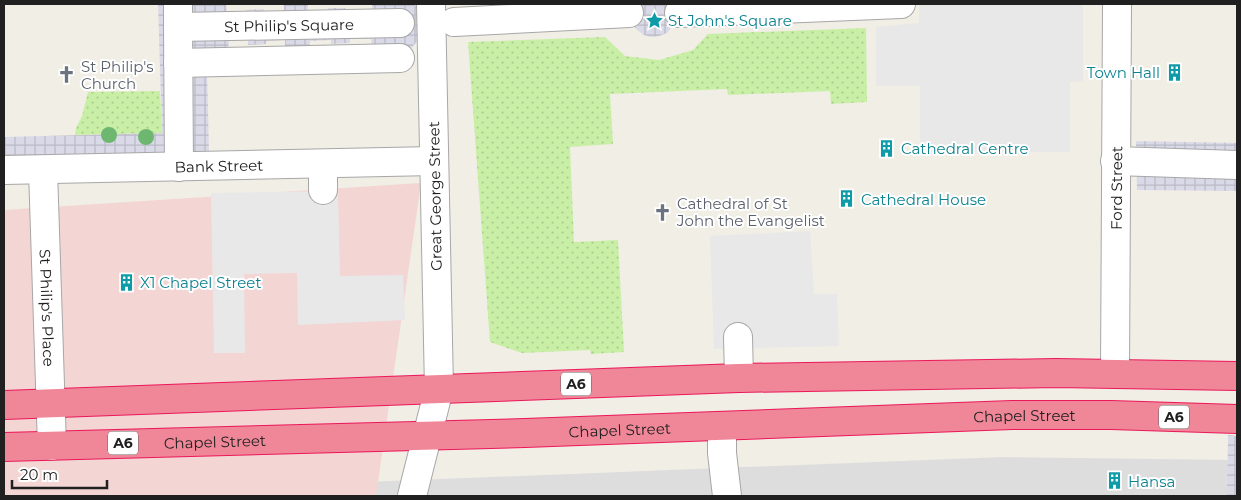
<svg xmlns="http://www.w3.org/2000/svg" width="1241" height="500" font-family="Montserrat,sans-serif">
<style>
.residential{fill:#dedddd}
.commercial{fill:#f3d5d3}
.garden{fill:url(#garden-dots)}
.parking{fill:#e8e8e8}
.plaza{fill:url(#plaza-grid);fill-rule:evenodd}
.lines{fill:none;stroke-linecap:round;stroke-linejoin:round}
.minor-casing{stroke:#a7a7a7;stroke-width:30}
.highway-casing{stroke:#eb175a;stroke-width:30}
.minor{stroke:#fff;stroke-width:28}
.highway{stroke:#ef8798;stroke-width:28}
.tree{fill:#6eb770}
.labels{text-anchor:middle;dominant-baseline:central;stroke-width:4;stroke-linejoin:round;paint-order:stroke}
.shield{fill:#fff;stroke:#636363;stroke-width:1}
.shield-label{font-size:14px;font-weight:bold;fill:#202020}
.culture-label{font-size:15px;fill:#0d838f;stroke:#fff;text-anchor:start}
.street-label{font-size:15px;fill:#202020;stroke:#fff}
.worship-label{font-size:15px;fill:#5b616d;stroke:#fff;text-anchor:start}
</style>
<defs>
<pattern id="garden-dots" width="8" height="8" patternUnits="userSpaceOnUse" patternTransform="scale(1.25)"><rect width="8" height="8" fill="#c9efa7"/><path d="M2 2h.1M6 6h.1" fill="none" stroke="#accd8f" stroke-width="1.8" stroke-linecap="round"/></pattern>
<pattern id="plaza-grid" width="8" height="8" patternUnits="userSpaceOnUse" patternTransform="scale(1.25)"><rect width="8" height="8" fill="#dad9e7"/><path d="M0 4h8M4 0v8" fill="none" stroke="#bbbac6"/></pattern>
</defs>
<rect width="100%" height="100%" fill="#f1eee5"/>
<path class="residential" d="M1003 457 1234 460 1233 496H4V483H339Z"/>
<path class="commercial" d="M421 183 376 496H4V210Z"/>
<path class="garden" d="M866 28 867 102 831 104 830 91 728 95 727 89 610 94 613 144 570 147 574 242 618 240 624 352 591 354 590 350 522 353 490 342 468 42 605 37 625 56 659 60 693 50 708 34Z
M160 91 162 133 75 135 76 128 82 116 88 92Z"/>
<path class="parking" d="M980 4H1083V81L1070 82V152L920 153V86H876V27L919 23V5Z
M338 191 340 276 403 275 405 320 298 325 297 273 244 274 245 353H214L211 193Z
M810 231 814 294H837L839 346 714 349 710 236Z"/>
<path class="plaza" d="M158 4H226L227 13H246V10L264 9V13H284V4H308V11H328V8H345L346 11H372V4H413L418 7 420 38 407 53 207 71 209 152 54 161 40 155H4V137L162 133ZM350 39H371L372 50 309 51 310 41 331 40V44L350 43ZM248 40V45L266 44V41L285 40V53L228 54 229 40Z
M631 4H677V21L667 33 659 36 651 37 644 35 637 30 632 24Z
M1136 141 1237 143V191L1137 190Z
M1228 435 1237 436V496H1227Z"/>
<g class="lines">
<defs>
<g id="minor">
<path d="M178 4V27"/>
<path d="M679 13 901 4"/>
<path d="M454 22 629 13"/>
<path d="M178 63 400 58"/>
<path d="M1115 161 1237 165"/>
<path d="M323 164V190"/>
<path id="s1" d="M179 167 178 27 400 23"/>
<path id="s2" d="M4 170 434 161"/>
<path id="s3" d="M43 170 52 446"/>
<path d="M738 337 739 378"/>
<path id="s4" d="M1115 373 1117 4"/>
<path d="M722 426V453L727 496"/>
<path d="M412 496 439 389 431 4"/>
</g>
<g id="highway">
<path d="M4 405 739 378 1056 373 1237 376"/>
<path id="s5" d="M4 447 525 433 1012 415H1111L1237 419"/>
</g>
</defs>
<use href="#minor" class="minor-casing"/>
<use href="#highway" class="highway-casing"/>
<use href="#minor" class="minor"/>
<use href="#highway" class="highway"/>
</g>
<g class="tree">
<circle cx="109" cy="135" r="8"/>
<circle cx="146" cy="137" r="8"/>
</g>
<defs>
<symbol id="sight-bare" viewBox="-9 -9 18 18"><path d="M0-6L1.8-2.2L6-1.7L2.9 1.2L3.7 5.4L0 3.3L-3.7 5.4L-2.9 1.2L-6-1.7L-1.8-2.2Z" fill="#0f9aa8" stroke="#fff" stroke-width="2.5" paint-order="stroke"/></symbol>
<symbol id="building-bare" viewBox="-9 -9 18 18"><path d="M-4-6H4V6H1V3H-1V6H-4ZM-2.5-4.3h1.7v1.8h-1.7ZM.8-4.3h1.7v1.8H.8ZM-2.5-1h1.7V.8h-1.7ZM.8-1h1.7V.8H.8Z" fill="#0f9aa8" stroke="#fff" stroke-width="2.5" paint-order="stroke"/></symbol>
<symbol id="church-bare" viewBox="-9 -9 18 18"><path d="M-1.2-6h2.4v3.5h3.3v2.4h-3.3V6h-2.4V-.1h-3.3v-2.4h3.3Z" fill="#6b7280" stroke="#fff" stroke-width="2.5" paint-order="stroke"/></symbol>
</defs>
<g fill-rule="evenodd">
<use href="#sight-bare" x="642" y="8" width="25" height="25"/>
<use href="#building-bare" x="1162" y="60" width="25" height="25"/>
<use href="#church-bare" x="54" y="62" width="25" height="25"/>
<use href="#building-bare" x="874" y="136" width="25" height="25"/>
<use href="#building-bare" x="834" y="186" width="25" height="25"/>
<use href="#church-bare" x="650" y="200" width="25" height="25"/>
<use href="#building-bare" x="114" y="270" width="25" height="25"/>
<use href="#building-bare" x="1102" y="468" width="25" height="25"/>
</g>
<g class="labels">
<g class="shield">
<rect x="561" y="372.5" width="30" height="23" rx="4"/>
<rect x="1159" y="405.5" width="30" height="23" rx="4"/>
<rect x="108" y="431.5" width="30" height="23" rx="4"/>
</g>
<g class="shield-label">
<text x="576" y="384">A6</text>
<text x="1174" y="417">A6</text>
<text x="123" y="443">A6</text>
</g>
<g class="culture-label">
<text x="668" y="20">St John's Square</text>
<text x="1160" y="72" text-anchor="end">Town Hall</text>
<text x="901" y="148">Cathedral Centre</text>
<text x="861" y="199">Cathedral House</text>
<text x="140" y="282">X1 Chapel Street</text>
<text x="1128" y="481">Hansa</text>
</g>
<g class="street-label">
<text stroke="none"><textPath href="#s1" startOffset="251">St Philip's Square</textPath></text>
<text stroke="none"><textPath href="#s2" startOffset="215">Bank Street</textPath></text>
<text stroke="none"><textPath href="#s4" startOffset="185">Ford Street</textPath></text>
<text transform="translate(435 196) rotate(-91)">Great George Street</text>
<text stroke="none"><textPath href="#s3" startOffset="138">St Philip's Place</textPath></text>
<text stroke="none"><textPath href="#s5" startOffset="1021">Chapel Street</textPath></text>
<text stroke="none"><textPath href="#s5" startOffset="616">Chapel Street</textPath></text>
<text stroke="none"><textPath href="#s5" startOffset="211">Chapel Street</textPath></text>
</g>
<g class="worship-label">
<text x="81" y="66">St Philip's<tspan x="81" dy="17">Church</tspan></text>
<text x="677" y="203">Cathedral of St<tspan x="677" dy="17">John the Evangelist</tspan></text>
</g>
</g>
<rect width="1241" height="500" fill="none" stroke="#202020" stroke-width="10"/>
<path d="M12 480v8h95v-8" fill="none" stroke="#202020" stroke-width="2.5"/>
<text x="20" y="480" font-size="15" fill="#202020" stroke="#ffffff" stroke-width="4" paint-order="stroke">20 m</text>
</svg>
